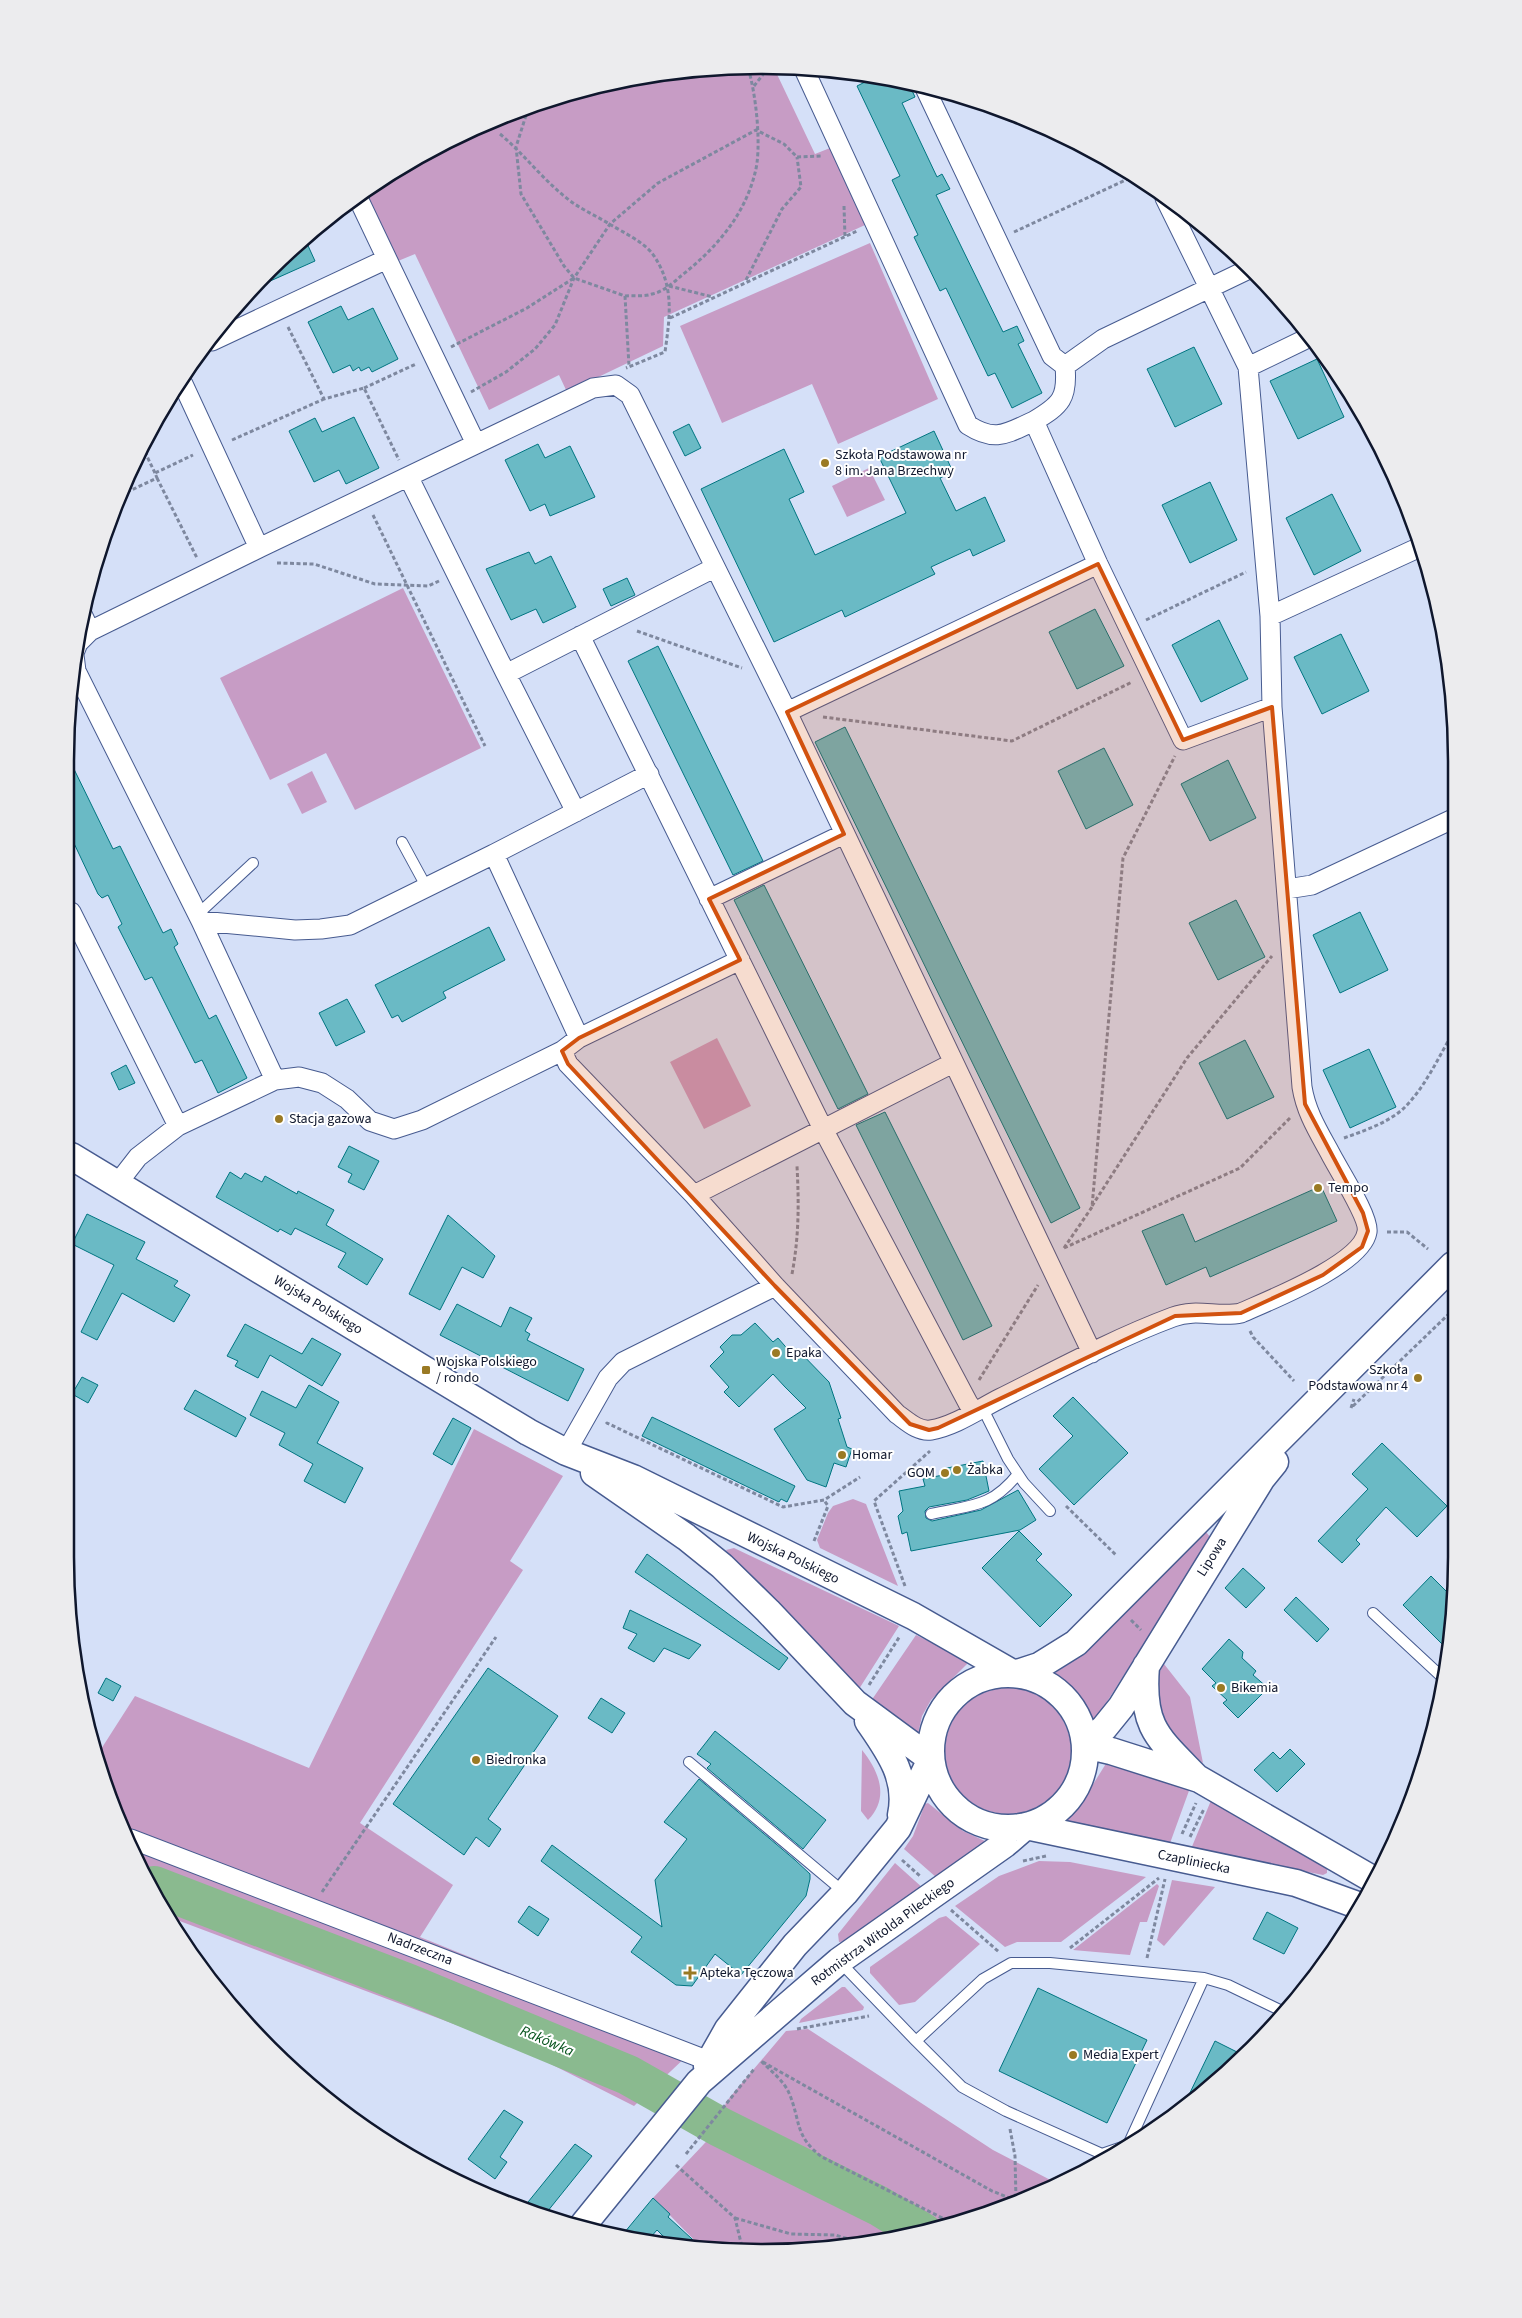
<svg xmlns="http://www.w3.org/2000/svg" width="1522" height="2318" font-family="'Source Sans 3',sans-serif">
<style>
.green{fill:#c79cc5}
.lines{fill:none;stroke-linecap:round;stroke-linejoin:round}
.river{stroke:#8aba8f;stroke-width:40}
.building{fill:#6abac5;stroke:#007581}
.lane-casing{stroke:#475b90;stroke-width:12}
.street-casing{stroke:#475b90;stroke-width:21}
.secondary-casing{stroke:#475b90;stroke-width:29}
.path{stroke:#7e889f;stroke-width:3;stroke-dasharray:4 2.5;stroke-linecap:butt}
.lane{stroke:#fff;stroke-width:10}
.street{stroke:#fff;stroke-width:19}
.secondary{stroke:#fff;stroke-width:26}
.marked{fill:#d2520f;fill-opacity:0.2;stroke:#d2520f;stroke-width:4;stroke-linejoin:round}
.poi-dot{fill:#9a7a24;stroke:#fff;stroke-width:2}
.labels{text-anchor:middle;dominant-baseline:central;stroke-width:4;stroke-linejoin:round;paint-order:stroke}
.poi-label{font-size:14px;fill:#0f172d;stroke:#fff;text-anchor:start}
.street-label{font-size:14px;fill:#0f172d;stroke:#fff}
.water-label{font-size:15px;font-style:italic;fill:#06531d;stroke:#fff}
.rim{fill:none;stroke:#0f172d;stroke-width:2.5}
</style>
<rect width="100%" height="100%" fill="#d5e0f8"/>
<path class="green" d="M715 67 774 68 815 154 830 148 865 225 664 317 663 346 567 392 559 375 489 410 415 254 398 261 365 191 453 137 581 89Z
M870 243 938 399 838 444 812 384 722 423 680 326Z
M869 468 885 500 847 517 832 486Z
M403 588 481 748 355 810 326 753 270 780 220 678Z
M312 771 327 802 302 814 287 784Z
M717 1038 751 1106 704 1129 670 1062Z
M474 1429 563 1476 510 1561 523 1570 360 1823 453 1885 420 1937 694 2047 690 2053 634 2106 523 2050 169 1917 102 1780 96 1757 135 1696 309 1768Z
M853 1499 866 1504 898 1586 820 1548 817 1540 828 1513 833 1506Z
M1206 1532 1211 1538 1096 1719 1092 1723 1074 1691 1055 1675 1056 1672 1084 1654Z
M734 1548 899 1626 859 1689 729 1555 726 1550Z
M916 1635 965 1659 967 1664 931 1700 922 1716 918 1734 871 1701Z
M1164 1664 1190 1697 1203 1763 1177 1745 1154 1703 1159 1673Z
M945 1751a63 63 0 1 1 126 0a63 63 0 1 1-126 0Z
M862 1750C879 1771 890 1798 868 1820L861 1811Z
M1107 1762 1190 1788 1169 1846 1065 1822 1082 1802Z
M1212 1798 1327 1868V1873L1323 1875 1191 1849Z
M928 1803 963 1831 985 1841 984 1845 937 1878 904 1849 913 1836 925 1804Z
M1039 1861 1070 1862 1146 1877 1061 1942H1017L1005 1947 955 1906 999 1876Z
M895 1863 924 1889 848 1941 839 1942 838 1934Z
M1172 1880 1215 1887 1164 1946 1157 1940Z
M1157 1884 1159 1886 1147 1922H1140L1130 1955 1073 1950Z
M946 1916 980 1944 915 2002 899 2005 870 1973V1967L939 1918Z
M842 1987H845L864 2007 863 2010 799 2023 801 2019Z
M808 2029 993 2150 1060 2185 941 2229 852 2247 716 2252 703 2249 653 2198 720 2127 726 2102 786 2031Z"/>
<g class="lines">
<path class="river" d="M154 1886 409 1984 628 2075 720 2127 879 2206 923 2233"/>
</g>
<path class="building" d="M861 73 909 84 915 97 902 103 937 177 942 174 950 189 936 195 1003 332 1017 326 1024 341 1018 344 1042 393 1012 408 995 373 988 376 946 288 940 291 914 237 918 235 892 180 900 176 857 86 865 82Z
M305 239 315 261 259 286 257 284Z
M341 306 348 320 373 308 398 359 372 372 369 367 361 371 359 367 353 371 350 365 333 373 308 322Z
M1194 347 1222 404 1175 427 1147 369Z
M1317 359 1344 417 1298 439 1270 381Z
M354 417 379 468 346 484 339 470 314 482 289 431 315 418 322 432Z
M689 424 701 448 685 456 673 432Z
M934 431 953 472 940 478 956 511 985 497 1005 541 973 556 970 549 931 567 935 574 845 617 842 610 774 642 701 489 784 449 804 492 789 499 815 555 906 513 879 457Z
M538 444 545 458 570 446 595 497 550 516 545 504 530 511 505 460Z
M1210 482 1237 540 1190 563 1162 505Z
M1332 494 1361 551 1314 575 1286 518Z
M529 552 535 564 551 556 576 607 543 623 536 609 511 620 486 569Z
M627 578 635 595 611 606 603 589Z
M1095 609 1124 666 1077 689 1049 632Z
M1219 620 1248 679 1201 702 1172 645Z
M1341 634 1369 691 1322 714 1294 657Z
M658 646 763 861 733 875 628 661Z
M845 727 1080 1208 1051 1223 815 742Z
M1104 748 1133 805 1086 829 1058 771Z
M1228 760 1256 818 1210 841 1181 784Z
M71 763 113 849 120 846 163 933 171 929 178 944 174 947 209 1019 216 1015 247 1078 218 1093 202 1060 195 1063 152 977 145 980 118 927 122 924 108 895 102 898 98 894 71 837Z
M764 885 868 1094 838 1109 734 900Z
M1236 900 1265 957 1218 980 1189 923Z
M1360 912 1388 970 1340 993 1313 935Z
M489 927 505 960 443 992 446 998 402 1022 398 1015 392 1018 375 985Z
M347 999 365 1032 336 1046 319 1013Z
M1245 1040 1274 1097 1227 1119 1199 1063Z
M1369 1049 1396 1107 1350 1128 1323 1070Z
M126 1065 135 1083 119 1090 111 1073Z
M885 1112 992 1326 963 1340 856 1125Z
M349 1146 379 1161 364 1190 348 1182 352 1174 338 1167Z
M230 1172 241 1179 245 1173 262 1182 265 1176 297 1194 298 1191 334 1210 326 1225 383 1259 367 1285 338 1267 346 1253 295 1228 291 1235 280 1229 278 1232 216 1197Z
M1321 1186 1337 1221 1210 1277 1206 1267 1166 1285 1142 1231 1183 1214 1195 1242Z
M87 1214 145 1242 136 1259 178 1281 174 1286 190 1295 174 1322 122 1293 97 1340 81 1332 114 1265 72 1244Z
M448 1215 495 1256 483 1278 462 1267 440 1310 409 1294Z
M457 1304 501 1327 510 1307 532 1318 525 1331 530 1334 527 1340 584 1369 568 1401 440 1335Z
M755 1323 773 1342 778 1338 791 1353 796 1348 829 1382 841 1418 838 1419 847 1447 852 1449 846 1467 834 1463 826 1487 807 1480 774 1429 806 1408 785 1387 773 1374 739 1407 724 1392 729 1387 710 1366 724 1352 720 1347 732 1335H741Z
M245 1324 302 1354 312 1338 341 1354 322 1386 270 1355 258 1378 235 1366 238 1361 227 1356Z
M82 1377 98 1385 88 1403 72 1394Z
M309 1385 339 1402 317 1443 363 1468 345 1503 304 1481 313 1464 279 1445 285 1433 250 1415 262 1391 296 1408Z
M195 1390 246 1418 236 1437 184 1409Z
M1073 1397 1128 1453 1074 1505 1039 1469 1073 1436 1053 1416Z
M652 1417 795 1486 787 1502 781 1499 779 1502 642 1436Z
M453 1418 471 1428 452 1465 433 1454Z
M1382 1443 1447 1506 1417 1537 1386 1507 1356 1540 1360 1544 1342 1563 1318 1541 1368 1489 1352 1474Z
M983 1461 989 1491 967 1500 929 1507 925 1511 926 1518 932 1521 981 1510 1018 1490 1036 1520 1020 1530 911 1551 907 1532 902 1534 898 1516 903 1511 899 1491 925 1486 923 1479 943 1475 942 1469Z
M1019 1531 1042 1554 1036 1560 1072 1595 1040 1627 982 1568Z
M647 1554 788 1658 779 1670 635 1572Z
M1243 1568 1265 1588 1246 1608 1225 1588Z
M1431 1576 1451 1596 1450 1652 1403 1605Z
M1296 1597 1329 1629 1317 1642 1284 1610Z
M630 1610 701 1645 689 1659 664 1648 654 1662 628 1648 637 1634 623 1628Z
M1229 1639 1243 1652 1242 1658 1256 1671 1253 1675 1268 1688 1238 1718 1223 1703 1227 1700 1212 1686 1216 1683 1202 1669Z
M488 1668 558 1716 488 1819 501 1829 489 1847 476 1837 464 1855 393 1804Z
M106 1678 121 1686 113 1701 98 1693Z
M601 1698 625 1713 612 1733 588 1718Z
M715 1731 826 1820 803 1849 707 1768 711 1764 697 1754Z
M1290 1749 1305 1764 1277 1792 1254 1770 1273 1752 1280 1759Z
M699 1779 795 1860 810 1874V1879L806 1896 741 1975 715 1954 692 1986 676 1985 631 1952 642 1937 541 1861 552 1845 662 1927 655 1880 687 1839 664 1822Z
M529 1906 549 1919 538 1936 518 1922Z
M1267 1912 1298 1928 1284 1954 1253 1939Z
M1038 1988 1147 2040 1107 2123 999 2071Z
M1215 2041 1241 2054 1185 2103Z
M504 2110 523 2122 500 2157 507 2162 495 2179 468 2159Z
M575 2144 592 2156 543 2217 532 2214 524 2207Z
M653 2198 670 2214 668 2217 703 2249 669 2242 657 2230 650 2238 624 2233Z"/>
<g class="lines">
<defs>
<path id="lane" d="M402 842 427 888
M197 915 253 863
M982 1407 1008 1459 1024 1483 1050 1511
M931 1514C971 1505 991 1508 1018 1474
M1373 1613 1443 1678
M689 1762 845 1893
M839 1961 916 2041
M1204 1978 1128 2145 1102 2154 1006 2111 962 2087 916 2041 983 1979 1011 1963H1050L1204 1978 1228 1985 1286 2013"/>
<path id="street" d="M804 69 968 425C996 443 1007 433 1034 421
M925 88 1052 356 1065 366
M357 196 387 259
M1249 269 1103 339 1065 366C1068 398 1061 405 1034 421L1098 564 1183 740 1272 707
M212 341 387 259 476 444
M1248 367 1312 336
M183 384 259 548 593 388 616 385 630 395 787 712 1092 1353
M409 478 506 674 714 568
M1270 616 1420 547
M90 631 259 548
M580 636 823 1129 968 1403 974 1411
M74 653 78 643 90 631 82 614
M74 655 76 671 201 921 275 1080
M506 674 576 812
M787 712 1098 564
M1287 889 1312 885 1455 818
M709 899 844 834
M71 912 178 1126
M201 921 295 930 321 929 350 925 494 854
M579 1038 494 854 649 774
M562 1051 568 1064 694 1195 775 1286 897 1414C907 1421 918 1432 931 1430 955 1426 979 1409 1001 1398 1057 1370 1114 1339 1173 1317 1196 1308 1219 1318 1241 1313 1270 1300 1362 1264 1367 1232 1370 1218 1338 1169 1330 1153 1318 1131 1306 1112 1302 1087L1272 707 1270 616 1248 367 1165 198
M117 1184 138 1157 178 1126 275 1080 299 1077 322 1083 347 1099 370 1121 394 1129 422 1120 562 1051 579 1038 740 960
M694 1195 953 1063
M566 1452 608 1378 623 1362 775 1286
M131 1839 709 2061"/>
<path id="secondary" d="M71 1156 528 1432 566 1452 633 1478 913 1616 1014 1674
M594 1473 686 1537 722 1566 768 1611 855 1703 931 1759
M1146 1666C1141 1727 1157 1737 1197 1778
M1014 1674 1039 1666 1076 1643 1453 1265
M931 1751a77 77 0 1 1 154 0a77 77 0 1 1-154 0Z
M868 1721C888 1750 909 1778 901 1815
M1085 1745 1104 1728 1121 1707 1262 1478 1275 1462
M1085 1745 1111 1751 1199 1779 1374 1880
M1026 1826 1296 1883 1360 1906
M707 2066 728 2029 795 1945 845 1893 898 1828 931 1759
M583 2225 699 2082 839 1961 1005 1844 1026 1826"/>
</defs>
<use href="#lane" class="lane-casing"/>
<use href="#street" class="street-casing"/>
<use href="#secondary" class="secondary-casing"/>
<path class="path" d="M754 86 768 68
M528 109 516 147 521 194 564 266 574 278 625 296 629 366
M500 134C525 155 543 180 569 200 582 210 597 216 611 225 623 232 643 242 652 253 675 285 670 316 665 352L626 368
M844 206 845 237
M1014 232 1134 176
M746 280 782 209 801 187 797 157
M669 286 713 297
M625 296C634 295 644 297 652 294 663 292 673 283 681 276 715 249 744 217 755 173 762 148 756 93 748 68
M670 318 857 231
M288 327 324 399 364 388 399 460
M451 347 527 308 574 278
M364 388 416 364
M471 392 506 372 535 349 555 325 574 278 610 224 658 183 756 130 784 144 797 157 822 156
M232 440 324 399
M142 446 155 473
M157 478 197 558
M121 495 157 478 155 473 193 455
M373 515 485 746
M277 563 314 564 375 584 428 586 439 581
M1146 620 1246 572
M637 631 742 668
M823 717 1012 741 1132 682
M1344 1138C1364 1131 1387 1123 1403 1109 1425 1088 1439 1056 1454 1031
M1092 1206 1187 1058 1272 956
M1387 1232H1407L1428 1249
M1064 1248 1092 1207 1123 858 1175 756
M1064 1248 1240 1168 1290 1118
M792 1274C799 1237 799 1203 797 1166
M1250 1331 1253 1337 1294 1381
M979 1380 1038 1285
M1353 1406 1453 1310
M1351 1408 1354 1399
M606 1424 607 1423 783 1507 824 1500 860 1477
M1066 1506 1117 1556
M814 1541 828 1506 824 1500
M905 1586 874 1501 930 1451
M1131 1620 1141 1630
M869 1685 900 1636
M1182 1834 1196 1803
M1190 1837 1204 1809
M902 1860 920 1876
M1023 1861 1046 1856
M322 1892 496 1637
M951 1910 999 1952
M1070 1948 1159 1878
M1147 1958 1165 1879
M797 2029 869 2016
M1010 2129 1015 2156 1016 2200
M686 2154 755 2068
M676 2165 735 2218 743 2251
M735 2218 791 2234 835 2235 865 2244
M954 2224 822 2157C794 2136 801 2121 789 2093 784 2081 770 2070 761 2061L992 2191 1017 2201"/>
<use href="#lane" class="lane"/>
<use href="#street" class="street"/>
<use href="#secondary" class="secondary"/>
</g>
<path class="marked" d="M1098 564 1183 740 1272 707 1305 1104 1363 1213 1368 1231 1362 1247 1323 1275 1241 1313 1175 1316 938 1428 929 1430 910 1424 775 1286 568 1064 562 1051 579 1038 740 960 709 899 844 834 787 712Z"/>
<g class="poi-dot">
<circle cx="825" cy="463" r="5"/>
<circle cx="279" cy="1119" r="5"/>
<circle cx="1318" cy="1188" r="5"/>
<circle cx="776" cy="1353" r="5"/>
<rect x="421" y="1365" width="10" height="10" rx="2.5"/>
<circle cx="1418" cy="1378" r="5"/>
<circle cx="842" cy="1455" r="5"/>
<circle cx="957" cy="1470" r="5"/>
<circle cx="945" cy="1473" r="5"/>
<circle cx="1221" cy="1688" r="5"/>
<circle cx="476" cy="1760" r="5"/>
<path d="M687.5 1965.5h5v5h5v5h-5v5h-5v-5h-5v-5h5z"/>
<circle cx="1073" cy="2055" r="5"/>
</g>
<g class="labels">
<g class="poi-label">
<text x="835" y="455">Szkoła Podstawowa nr<tspan x="835" dy="16">8 im. Jana Brzechwy</tspan></text>
<text x="289" y="1119">Stacja gazowa</text>
<text x="1328" y="1188">Tempo</text>
<text x="786" y="1353">Epaka</text>
<text x="436" y="1362">Wojska Polskiego<tspan x="436" dy="16">/ rondo</tspan></text>
<text x="1408" y="1370" text-anchor="end">Szkoła<tspan x="1408" dy="16">Podstawowa nr 4</tspan></text>
<text x="852" y="1455">Homar</text>
<text x="967" y="1470">Żabka</text>
<text x="935" y="1473" text-anchor="end">GOM</text>
<text x="1231" y="1688">Bikemia</text>
<text x="486" y="1760">Biedronka</text>
<text x="700" y="1973">Apteka Tęczowa</text>
<text x="1083" y="2055">Media Expert</text>
</g>
<g class="street-label">
<text transform="translate(318 1305) rotate(31)">Wojska Polskiego</text>
<text transform="translate(1212 1557) rotate(-58)">Lipowa</text>
<text transform="translate(793 1558) rotate(26)">Wojska Polskiego</text>
<text transform="translate(1194 1862) rotate(12)">Czapliniecka</text>
<text transform="translate(883 1932) rotate(-36)">Rotmistrza Witolda Pileckiego</text>
<text transform="translate(420 1949) rotate(21)">Nadrzeczna</text>
</g>
<g class="water-label">
<text transform="translate(547 2041) rotate(23)">Rakówka</text>
</g>
</g>
<path d="M0 0H1522V2318H0ZM761 74H761A687 687 0 0 1 1448 761V1557A687 687 0 0 1 761 2244H761A687 687 0 0 1 74 1557V761A687 687 0 0 1 761 74Z" fill="#ececee" fill-rule="evenodd"/>
<path class="rim" d="M761 74H761A687 687 0 0 1 1448 761V1557A687 687 0 0 1 761 2244H761A687 687 0 0 1 74 1557V761A687 687 0 0 1 761 74Z"/>
</svg>
